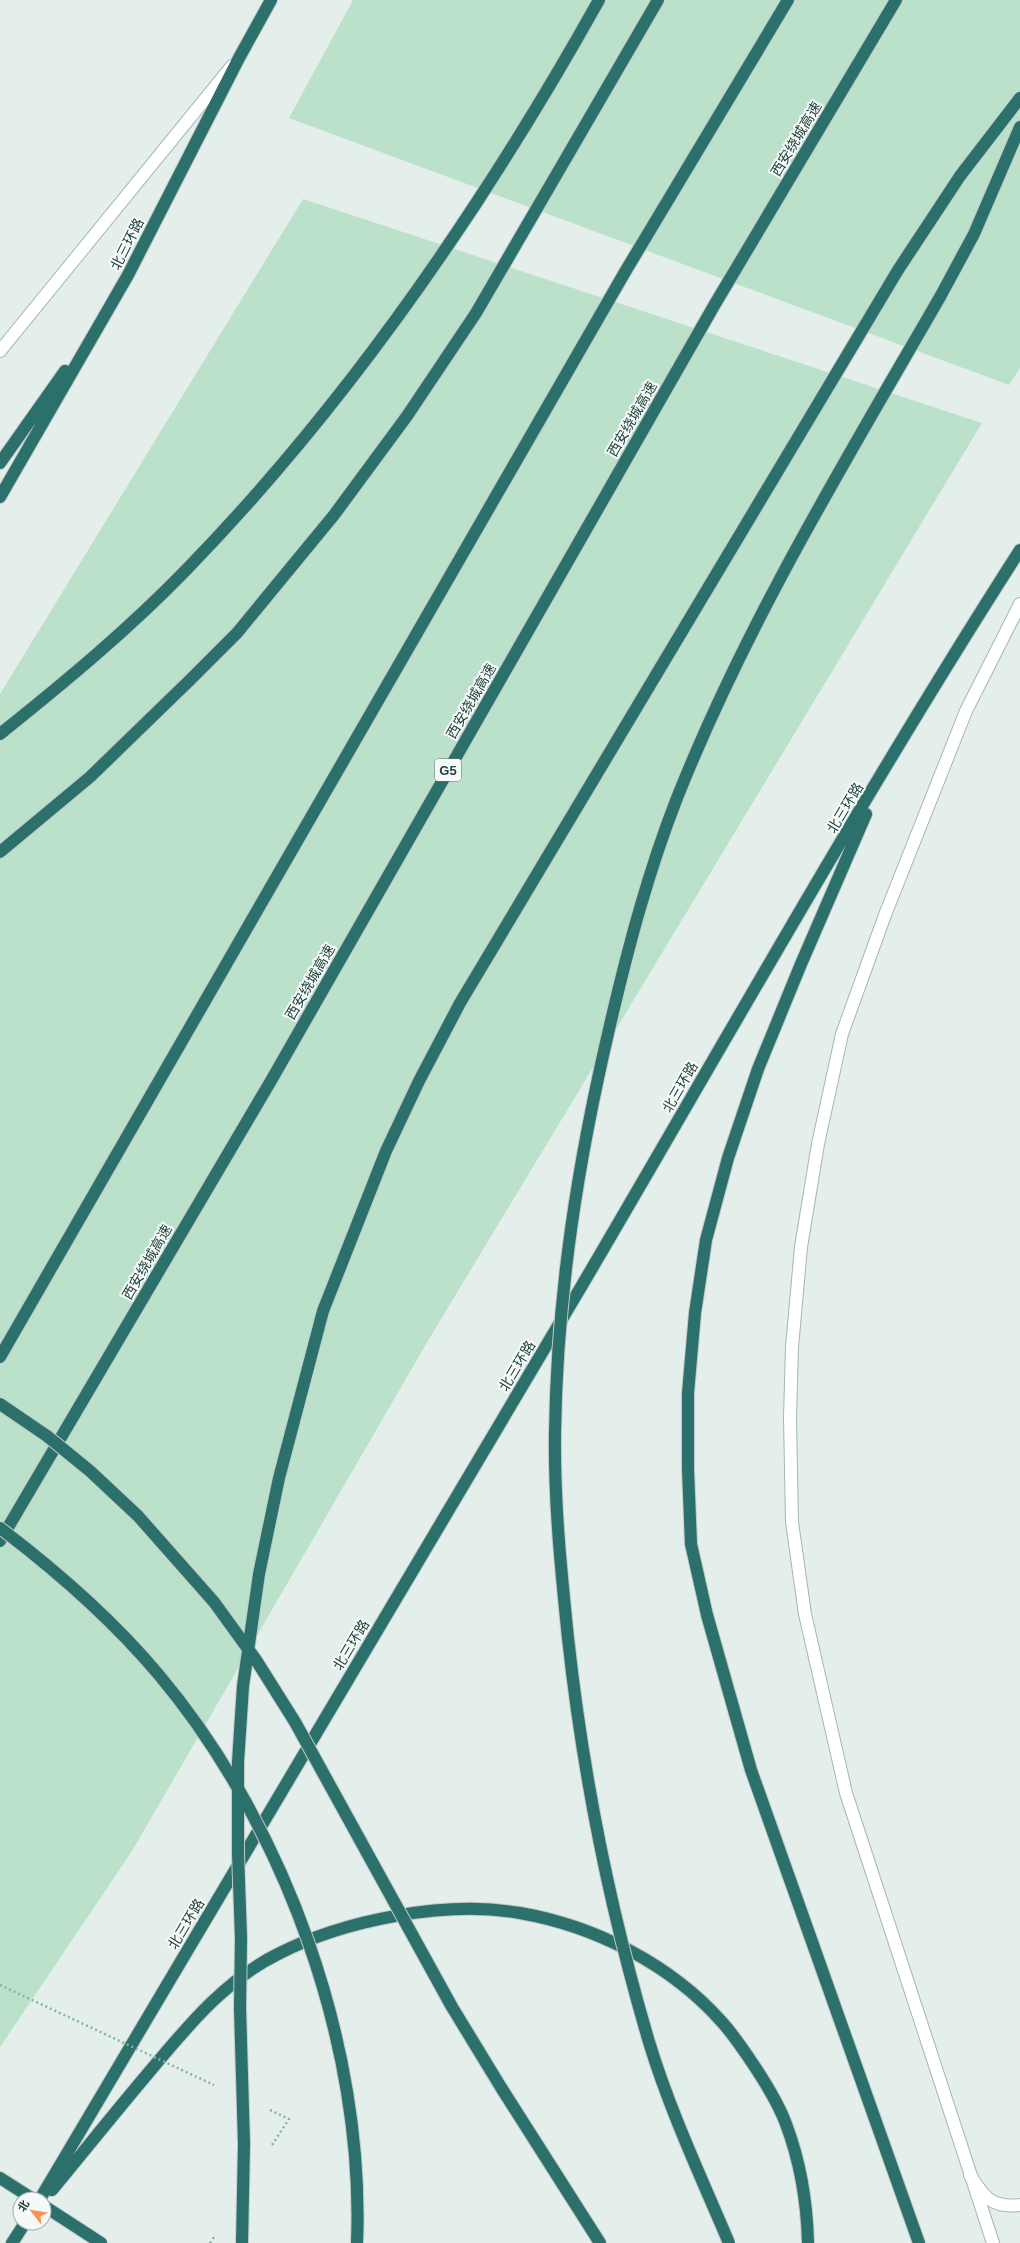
<svg xmlns="http://www.w3.org/2000/svg" width="1020" height="2243" font-family="Helvetica,'Noto Sans SC',sans-serif">
<style>
.green{fill:#bbe1ca}
.lines{fill:none;stroke-linecap:round;stroke-linejoin:round}
.street-casing{stroke:#a6b7b3;stroke-width:14}
.secondary-casing{stroke:#a1bbb5;stroke-width:14}
.highway-casing{stroke:#c1cac9;stroke-width:14}
.street{stroke:#fff;stroke-width:12}
.secondary{stroke:#fff;stroke-width:12}
.highway{stroke:#2b706a;stroke-width:12}
.highway-bridge-casing{stroke:#c1cac9;stroke-width:14;stroke-linecap:butt}
.path-bridge{stroke:#82b4aa;stroke-width:2.5;stroke-dasharray:2 3;stroke-linecap:butt}
.highway-bridge{stroke:#2b706a;stroke-width:12}
.labels{text-anchor:middle;dominant-baseline:central;stroke-width:4;stroke-linejoin:round;paint-order:stroke}
.shield{fill:#f5faf8;stroke:#617975;stroke-width:1}
.shield-label{font-size:13px;font-weight:bold;fill:#22423d}
.street-label{font-size:14px;fill:#22423d;stroke:#f5faf8}
</style>
<rect width="100%" height="100%" fill="#e4eeeb"/>
<path class="green" d="M353 0H1020V368L1009 385 289 118Z
M303 199 982 423 429 1339 132 1851 0 2047V694Z"/>
<g class="lines">
<defs>
<path id="street" d="M0 351 232 66
M993 2243 846 1793 805 1614 792 1522 790 1418 792 1347 801 1247 818 1144 842 1034 885 915 966 711 1020 604"/>
<path id="secondary" d="M970 2175C984 2197 991 2208 1020 2205"/>
<path id="highway" d="M898 270 960 176 1020 98
M940 297 974 234 1020 127
M0 463 65 371
M0 497 128 275 239 58 271 0
M0 734C65 682 129 629 187 569 350 401 485 204 599 0
M866 814 801 964 758 1069 728 1158 706 1240 695 1313 688 1393V1469L691 1544 707 1615 751 1770 919 2243
M0 852 90 777 191 679 237 633 334 515 407 416 476 313 658 0
M0 1357 625 272 788 0
M0 1541 272 1079 715 304 896 0
M502 2089 600 2243
M0 2178 33 2199
M52 2190C85 2150 117 2110 150 2071 187 2027 225 1980 278 1954 344 1920 446 1900 520 1913 595 1926 670 1964 721 2021 733 2034 743 2049 753 2064 765 2082 778 2102 786 2124 800 2161 807 2203 808 2243
M40 2199C220 1895 402 1592 581 1287 726 1040 866 790 1020 550
M44 2206 101 2243
M12 2243 25 2223"/>
</defs>
<use href="#street" class="street-casing"/>
<use href="#secondary" class="secondary-casing"/>
<use href="#highway" class="highway-casing"/>
<use href="#street" class="street"/>
<use href="#secondary" class="secondary"/>
<use href="#highway" class="highway"/>
<defs>
<path id="highway-bridge" d="M0 1404 47 1436 90 1471 138 1516 214 1602 256 1660 295 1722 452 2007 502 2089
M0 1528C58 1572 112 1619 159 1675 285 1825 365 2047 357 2243
M242 2243 244 2144 240 2008 241 1938 238 1853V1762L243 1686 259 1574 279 1478 323 1311 386 1151 419 1081 460 1003 898 270
M729 2243C701 2177 670 2111 649 2042 610 1910 583 1775 568 1638 561 1570 554 1501 555 1433 557 1293 578 1161 610 1025 628 948 648 872 677 798 747 622 846 460 940 297"/>
</defs>
<use href="#highway-bridge" class="highway-bridge-casing"/>
<path class="path-bridge" d="M0 1985 214 2085
M270 2110 289 2119 272 2145
M210 2243 214 2237"/>
<use href="#highway-bridge" class="highway-bridge"/>
</g>
<g class="labels">
<rect class="shield" x="435" y="759" width="26" height="22" rx="3"/>
<g class="shield-label">
<text x="448" y="770">G5</text>
</g>
<g class="street-label">
<text transform="translate(796 139) rotate(-59)">西安绕城高速</text>
<text transform="translate(127 244) rotate(-63)">北三环路</text>
<text transform="translate(632 419) rotate(-60)">西安绕城高速</text>
<text transform="translate(471 701) rotate(-60)">西安绕城高速</text>
<text transform="translate(845 808) rotate(-59)">北三环路</text>
<text transform="translate(310 982) rotate(-60)">西安绕城高速</text>
<text transform="translate(680 1087) rotate(-60)">北三环路</text>
<text transform="translate(147 1262) rotate(-60)">西安绕城高速</text>
<text transform="translate(517 1366) rotate(-59)">北三环路</text>
<text transform="translate(351 1645) rotate(-59)">北三环路</text>
<text transform="translate(186 1924) rotate(-59)">北三环路</text>
</g>
</g>
<g transform="translate(32 2211) rotate(301)"><circle r="19" fill="#f5faf8" stroke="#a1b0ad"/>
<path d="M0-3L7 15L0 10L-7 15Z" fill="#fb9155"/>
<text y="-6" font-size="11" font-weight="bold" text-anchor="middle" fill="#22423d">北</text>
</g>
</svg>
